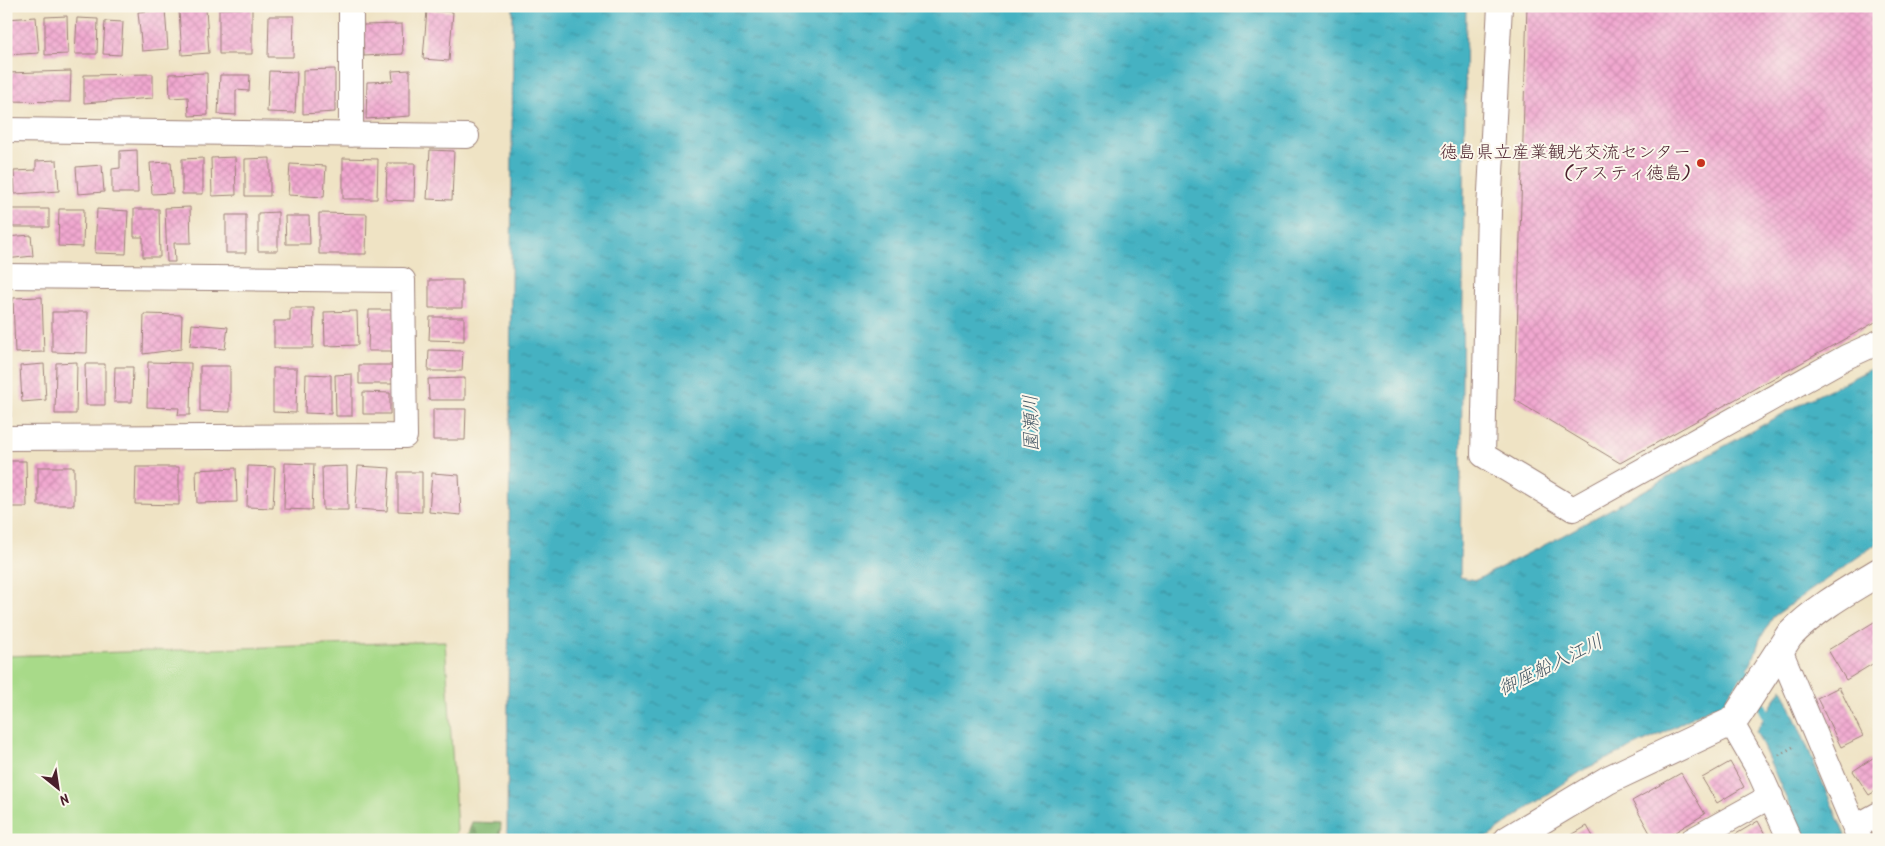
<svg xmlns="http://www.w3.org/2000/svg" width="1885" height="846" font-family="Kalam,'Klee One',sans-serif">
<style>
.forest{fill:url(#forest-firs);stroke:#686c50}
.park{fill:#a8da89;stroke:#797c5a}
.water{fill:url(#water-ripples);stroke:#486876}
.lines{fill:none;stroke-linecap:round;stroke-linejoin:round}
.stream{stroke:#45b2c2;stroke-width:9}
.building{fill:url(#building-cross-hatch)}
.minor-casing{stroke:#9c8178;stroke-width:26}
.tertiary-casing{stroke:#9c8178;stroke-width:30}
.path{stroke:#9c8178;stroke-width:3;stroke-dasharray:1 4;stroke-linecap:butt}
.minor{stroke:#fff;stroke-width:24}
.tertiary{stroke:#fff;stroke-width:28}
.poi-dot{fill:#c8321e;stroke:#fbf7ec;stroke-width:2}
.labels{text-anchor:middle;dominant-baseline:central;stroke-width:4;stroke-linejoin:round;paint-order:stroke}
.poi-label{font-size:18px;fill:#4a1f2b;stroke:#fbf7ec;text-anchor:end}
.water-label{font-size:19px;font-style:italic;fill:#485a67;stroke:#fbf7ec}
</style>
<defs>
<pattern id="forest-firs" width="22" height="20" patternUnits="userSpaceOnUse" patternTransform="scale(1.25)"><rect width="22" height="20" fill="#86ba75"/><path d="M5 1l3.5 6h-7zM16 11l3.5 6h-7z" fill="#709760"/></pattern>
<pattern id="water-ripples" width="26" height="14" patternUnits="userSpaceOnUse" patternTransform="scale(1.25)"><rect width="26" height="14" fill="#45b2c2"/><path d="M2 4q2-2 4 0t4 0M15 11q2-2 4 0t4 0" fill="none" stroke="#3c909e"/></pattern>
<pattern id="building-cross-hatch" width="8" height="8" patternUnits="userSpaceOnUse" patternTransform="scale(1.25)"><rect width="8" height="8" fill="#f1a8d0"/><path d="M0 0l8 8M0 8l8-8" fill="none" stroke="#d090b3"/></pattern>
</defs>
<rect width="100%" height="100%" fill="#fbf7ec"/>
<filter id="ink" filterUnits="userSpaceOnUse"><feTurbulence type="fractalNoise" baseFrequency=".02" numOctaves="2"/><feDisplacementMap in="SourceGraphic" scale="10" xChannelSelector="R" yChannelSelector="G"/><feConvolveMatrix kernelMatrix="1 2 1 2 8 2 1 2 1" color-interpolation-filters="sRGB"/></filter>
<filter id="wash" filterUnits="userSpaceOnUse"><feTurbulence type="fractalNoise" baseFrequency=".0096" numOctaves="4" result="noise"/><feDisplacementMap in="SourceGraphic" scale="20" xChannelSelector="R" yChannelSelector="G"/><feGaussianBlur stdDeviation="1.12" result="paint"/><feColorMatrix in="noise" values="0 0 0 0 0 0 0 0 0 0 0 0 0 0 0 0 0 1.4 0 .05"/><feComposite in="paint" operator="in"/></filter>
<g filter="url(#wash)">
<rect width="100%" height="100%" fill="#efe3c4"/>
<path class="forest" d="M472 822 501 823 500 840H466Z"/>
<path class="park" d="M445 641 457 830 454 840H6V656Z"/>
<path class="water" d="M513 6H1466L1460 577 1476 580 1560 537 1806 401 1879 365V542L1773 617 1760 639 1752 663 1720 706 1711 707 1663 733 1585 769 1529 807 1484 840H507Z
M1782 688 1847 840H1805L1756 731Z"/>
<g class="lines">
<path class="stream" d="M1740 662 1771 724"/>
</g>
<g id="blocks">
<path class="building" d="M1527 6H1879V320L1620 463 1515 400Z
M252 8V54H219V9Z
M165 9 168 49 142 51 138 12Z
M206 9 209 53 182 55 179 11Z
M427 10 453 12 449 61 423 59Z
M67 16 68 54 45 55V17Z
M269 16H294L293 57H268Z
M36 17 39 53 6 55V19Z
M77 18 98 19 97 54H75Z
M105 21 123 22 121 55 103 54Z
M402 24 403 54 364 56 363 25Z
M335 69V112L303 114V70Z
M410 70V116L366 119 367 82 393 81 392 71Z
M71 71 70 102 6 101V73Z
M269 71 297 72 295 113 267 112Z
M207 73 208 115 189 116 188 97 170 98 169 74Z
M153 74V98L84 103V75Z
M220 75H250L249 91 236 90V115L218 114Z
M137 150 138 193H112V169L120 168V151Z
M430 150 454 151 452 200 427 199Z
M235 157 236 195 212 196 211 158Z
M203 158V194H182V159Z
M270 158V196H245V159Z
M343 158 378 159 377 199H343Z
M57 160 59 191 15 194 14 171 36 170V161Z
M171 162 173 193 152 194 150 163Z
M387 163H415L414 201 386 200Z
M290 164 326 166 324 197 288 195Z
M102 165 104 192 78 194 76 167Z
M190 207 191 243H174L175 262H167L165 208Z
M6 209H49V227H6Z
M59 209H84L83 247 58 246Z
M97 209 128 211 126 254 95 253Z
M134 209H159L160 257H143V237H134Z
M278 212V251H258V213Z
M319 213 367 214 366 254H319Z
M226 215H246V253H226Z
M285 216H309L310 244H286Z
M31 235 33 256 6 259V237Z
M429 280H462V308H429Z
M42 297 44 352 15 353 13 298Z
M290 308H314L313 348H274V321H290Z
M369 310H395L394 351H368Z
M357 311 358 345 325 346 324 312Z
M52 312H88L87 353 52 352Z
M144 314 182 315 181 349 143 354Z
M430 317H464V341L429 340Z
M192 324 228 327 225 349 190 346Z
M429 350 463 351 462 371H428Z
M9 362 11 417H6V363Z
M77 362 76 414H55L56 363Z
M148 362 191 363 190 415H178L179 408 147 407Z
M44 364 46 400 22 402 20 366Z
M85 364H105V405H86Z
M359 365H394L393 384H359Z
M200 366H230V412L200 411Z
M115 367H133L132 402H114Z
M273 368H297L296 413 273 412Z
M306 374 331 375V414L305 413Z
M352 374V416H336L335 375Z
M465 378V400H429L428 379Z
M363 392 390 393V414H363Z
M433 409H466L465 440H433Z
M6 461H26L27 507H6Z
M285 463 314 464 312 510 284 509Z
M248 466 275 467 273 508 247 507Z
M347 466 348 510H323L322 467Z
M358 466 390 468 387 511 355 509Z
M38 467H74V505H38Z
M136 467H179V505L135 504Z
M236 468 237 502 197 503 196 470Z
M398 472H422V512L398 511Z
M432 473 459 475 461 515 429 512Z
M1879 619V660L1846 680 1828 650Z
M1839 687 1863 736 1841 747 1817 698Z
M1879 754V789L1869 795 1853 771Z
M1730 762 1744 787 1717 803 1702 778Z
M1681 773 1705 814 1662 840H1654L1632 801Z
M1758 821 1768 840H1726Z
M1587 826 1595 840H1569L1568 837Z"/>
</g>
</g>
<g filter="url(#ink)">
<use href="#blocks" fill-opacity="0" stroke="#9c8178" stroke-width="1"/>
<g class="lines">
<defs>
<path id="minor" d="M351 6V135
M1500 6 1489 210 1483 455 1573 509 1846 357 1879 342
M6 130 467 136
M6 276 403 280 405 436 6 438
M1780 650 1860 840
M1731 722 1757 767 1790 840
M1855 827 1879 814
M1692 840 1771 796"/>
<path id="tertiary" d="M1508 840 1608 780 1731 722 1737 716 1789 636C1815 609 1847 591 1879 572"/>
</defs>
<use href="#minor" class="minor-casing"/>
<use href="#tertiary" class="tertiary-casing"/>
<path class="path" d="M1779 755 1793 747"/>
<use href="#minor" class="minor"/>
<use href="#tertiary" class="tertiary"/>
</g>
</g>
<circle class="poi-dot" cx="1701" cy="163" r="5"/>
<g class="labels">
<g class="poi-label">
<text x="1691" y="153">徳島県立産業観光交流センター<tspan x="1691" dy="21">(アスティ徳島)</tspan></text>
</g>
<g class="water-label">
<text transform="translate(1032 423) rotate(-91)">園瀬川</text>
<text transform="translate(1551 666) rotate(-26)">御座船入江川</text>
</g>
</g>
<rect width="1885" height="846" fill="none" stroke="#fbf7ec" stroke-width="25"/>
<g transform="translate(58 788) rotate(150)" stroke="#fbf7ec" stroke-width="4" paint-order="stroke">
<path d="M0-4L9 19L0 12L-9 19Z" fill="#4a1f2b"/>
<text y="-8" font-size="14" font-weight="bold" text-anchor="middle" fill="#4a1f2b">N</text>
</g>
</svg>
